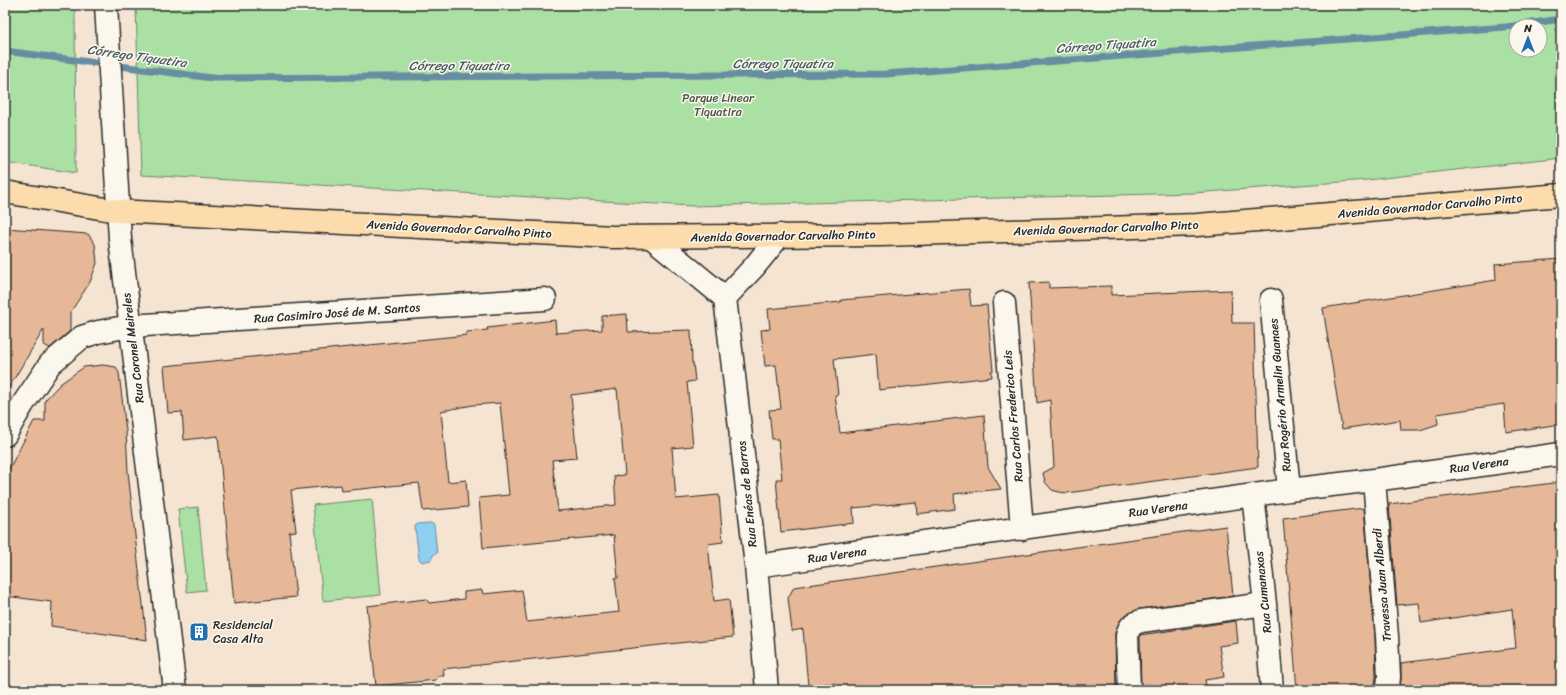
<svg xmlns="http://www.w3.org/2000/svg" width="1566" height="695" font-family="Sriracha,sans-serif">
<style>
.green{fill:#aae0a4;stroke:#6a8668;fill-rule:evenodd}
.water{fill:#8ecfef;stroke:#668da1}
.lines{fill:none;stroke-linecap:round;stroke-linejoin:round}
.stream{stroke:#668da1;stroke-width:7}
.building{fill:#e7b897;stroke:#2b2b2b;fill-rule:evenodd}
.minor-casing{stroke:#2b2b2b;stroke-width:25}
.major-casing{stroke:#2b2b2b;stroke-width:25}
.minor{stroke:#fbf7ec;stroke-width:22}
.major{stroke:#fcdcac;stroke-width:22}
.labels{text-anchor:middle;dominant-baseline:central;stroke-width:3;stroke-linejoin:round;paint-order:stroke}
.park-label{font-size:12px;fill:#4b5849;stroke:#fbf7ec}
.street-label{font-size:12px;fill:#2b2b2b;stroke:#fbf7ec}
.poi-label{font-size:12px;fill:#2b2b2b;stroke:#fbf7ec;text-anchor:start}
.water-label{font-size:13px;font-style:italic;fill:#495c66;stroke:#fbf7ec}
</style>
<rect width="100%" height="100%" fill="#f5e4d2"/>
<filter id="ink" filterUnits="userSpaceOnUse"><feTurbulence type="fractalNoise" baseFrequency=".025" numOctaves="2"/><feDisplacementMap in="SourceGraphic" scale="8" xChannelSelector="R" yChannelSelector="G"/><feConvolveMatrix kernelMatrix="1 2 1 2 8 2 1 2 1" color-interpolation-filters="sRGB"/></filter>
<g filter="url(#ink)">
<path class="green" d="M5 5H75L76 173 5 162Z
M136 5H1561V158L1367 180 1194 193 692 206 141 175ZM1516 26H1540V50H1516Z
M372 499 381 595 323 601 313 505Z
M198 507 206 590 187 592 178 509Z"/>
<path class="water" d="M431 523 434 525 437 553 433 555 431 560 422 562 419 559 415 527 417 524Z"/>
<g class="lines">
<path class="stream" d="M5 51 212 78 886 74 1506 27 1561 19"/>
</g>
<path class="building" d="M5 228 88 234 95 244 97 263 90 282 70 313V331L50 348 44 345V329L5 394V296L8 295 5 258Z
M1561 259V424L1506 432 1504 404 1437 414 1438 424 1420 430H1401L1400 420 1342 429 1323 308 1496 280 1495 264Z
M1049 282V288L1111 286V295L1231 290 1232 323H1254L1258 467 1067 493 1059 492 1052 490 1045 482 1043 473 1054 467 1050 400 1037 403 1029 283Z
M969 289 971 306 987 305 993 371H991L992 377 879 390 876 354 834 359 838 395H835L840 433 984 415 988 467 1001 489 954 494 955 509 917 514 916 502 853 508 854 523 781 532 776 479H782L778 439H772L769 410 781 409 776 365 765 366 761 330 770 329 768 309 841 302V300Z
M627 314 628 332 691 330 692 363H693L695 381 687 382 693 446 672 448 676 499 719 495 723 542 708 544 714 601 729 599 733 637 443 669 444 676H438L436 680 376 686 367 606 426 599 429 603 464 599V592L482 590 483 594 522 590 527 622 619 612 615 578H618L614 535 483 548 479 498 509 495 500 403 473 405 441 411 448 482 466 480 468 507 423 511 419 483 342 491 341 485 291 490 296 531 289 532 296 597 234 603 218 436 184 440 182 412 168 413 164 366 467 335 466 332 488 330 487 328 555 320 556 333 602 330V316ZM617 389 625 475 614 476 616 505 558 511 552 460 577 458 571 395Z
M103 365 116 367 119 373 126 431 128 472 136 544 147 640 51 626 52 602 5 596V478L6 475 34 421H45V400L60 384 84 367Z
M1561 482V690H1400L1401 678V663L1516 648 1512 609 1421 623 1419 603 1397 605 1389 504Z
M1364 508 1375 637 1376 677 1374 690H1297L1283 518Z
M1226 526 1233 596 1139 609 1125 615 1119 622 1115 633 1116 690H837L835 683 808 686 803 629 792 631 788 598 794 587Z
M1236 621 1238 643 1219 646 1224 677 1205 680 1207 690H1141L1140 635Z"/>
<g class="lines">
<defs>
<path id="minor" d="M106 5 120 239 175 690
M651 237 725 298 756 566 767 690
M725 298 754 267 780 235
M1271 300 1289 490
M1004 303 1022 529
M5 435 23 404 50 364 82 337 98 332 130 326 545 299
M1374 480 1387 636 1389 677 1388 687 1386 690
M1253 495 1265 604 1272 690
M756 566 1289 490 1374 480 1561 454
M1129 690 1127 636C1129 626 1132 624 1141 621L1265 604"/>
<path id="major" d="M5 192 117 211 613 237 882 235 1197 225 1561 195"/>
</defs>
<use href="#minor" class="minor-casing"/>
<use href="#major" class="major-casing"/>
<use href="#minor" class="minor"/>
<use href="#major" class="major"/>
</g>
</g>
<defs>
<symbol id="building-square" viewBox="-11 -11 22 22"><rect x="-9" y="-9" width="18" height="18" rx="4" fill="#1f6fb2" stroke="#fbf7ec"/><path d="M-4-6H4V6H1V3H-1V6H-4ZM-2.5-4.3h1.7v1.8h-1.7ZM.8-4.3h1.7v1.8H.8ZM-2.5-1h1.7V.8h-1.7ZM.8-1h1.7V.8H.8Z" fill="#fff"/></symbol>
</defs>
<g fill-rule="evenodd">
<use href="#building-square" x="188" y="621" width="22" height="22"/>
</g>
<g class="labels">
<g class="park-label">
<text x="718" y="98">Parque Linear<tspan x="718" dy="14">Tiquatira</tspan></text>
</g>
<g class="street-label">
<text transform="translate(1430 206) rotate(-5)">Avenida Governador Carvalho Pinto</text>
<text transform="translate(1106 228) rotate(-2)">Avenida Governador Carvalho Pinto</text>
<text transform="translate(459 229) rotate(3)">Avenida Governador Carvalho Pinto</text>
<text transform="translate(783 236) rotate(-1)">Avenida Governador Carvalho Pinto</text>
<text transform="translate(337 313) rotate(-4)">Rua Casimiro José de M. Santos</text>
<text transform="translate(133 348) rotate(-97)">Rua Coronel Meireles</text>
<text transform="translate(1280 395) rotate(-95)">Rua Rogério Armelin Guanaes</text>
<text transform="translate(1013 416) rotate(-95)">Rua Carlos Frederico Leis</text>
<text transform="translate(1479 465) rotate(-8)">Rua Verena</text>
<text transform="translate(747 494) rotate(-96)">Rua Enéas de Barros</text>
<text transform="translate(1158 509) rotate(-8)">Rua Verena</text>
<text transform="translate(837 555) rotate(-8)">Rua Verena</text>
<text transform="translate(1382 585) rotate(-95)">Travessa Juan Alberdi</text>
<text transform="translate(1263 592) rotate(-96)">Rua Cumanaxos</text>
</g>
<g class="poi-label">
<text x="213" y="625">Residencial<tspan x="213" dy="14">Casa Alta</tspan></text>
</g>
<g class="water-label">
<text transform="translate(1106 45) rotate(-4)">Córrego Tiquatira</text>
<text transform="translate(137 56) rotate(8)">Córrego Tiquatira</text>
<text x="783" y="63">Córrego Tiquatira</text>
<text x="459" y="65">Córrego Tiquatira</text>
</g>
</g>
<rect width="1566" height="695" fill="none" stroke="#fbf7ec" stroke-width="20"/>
<rect x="10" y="10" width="1546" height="675" fill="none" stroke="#2b2b2b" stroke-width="1.5" filter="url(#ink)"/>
<g transform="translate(1528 38)"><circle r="19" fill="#fbf7ec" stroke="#a8a59f"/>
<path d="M0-3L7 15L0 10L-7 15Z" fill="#1f6fb2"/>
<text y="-6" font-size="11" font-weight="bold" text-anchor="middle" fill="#2b2b2b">N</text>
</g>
</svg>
